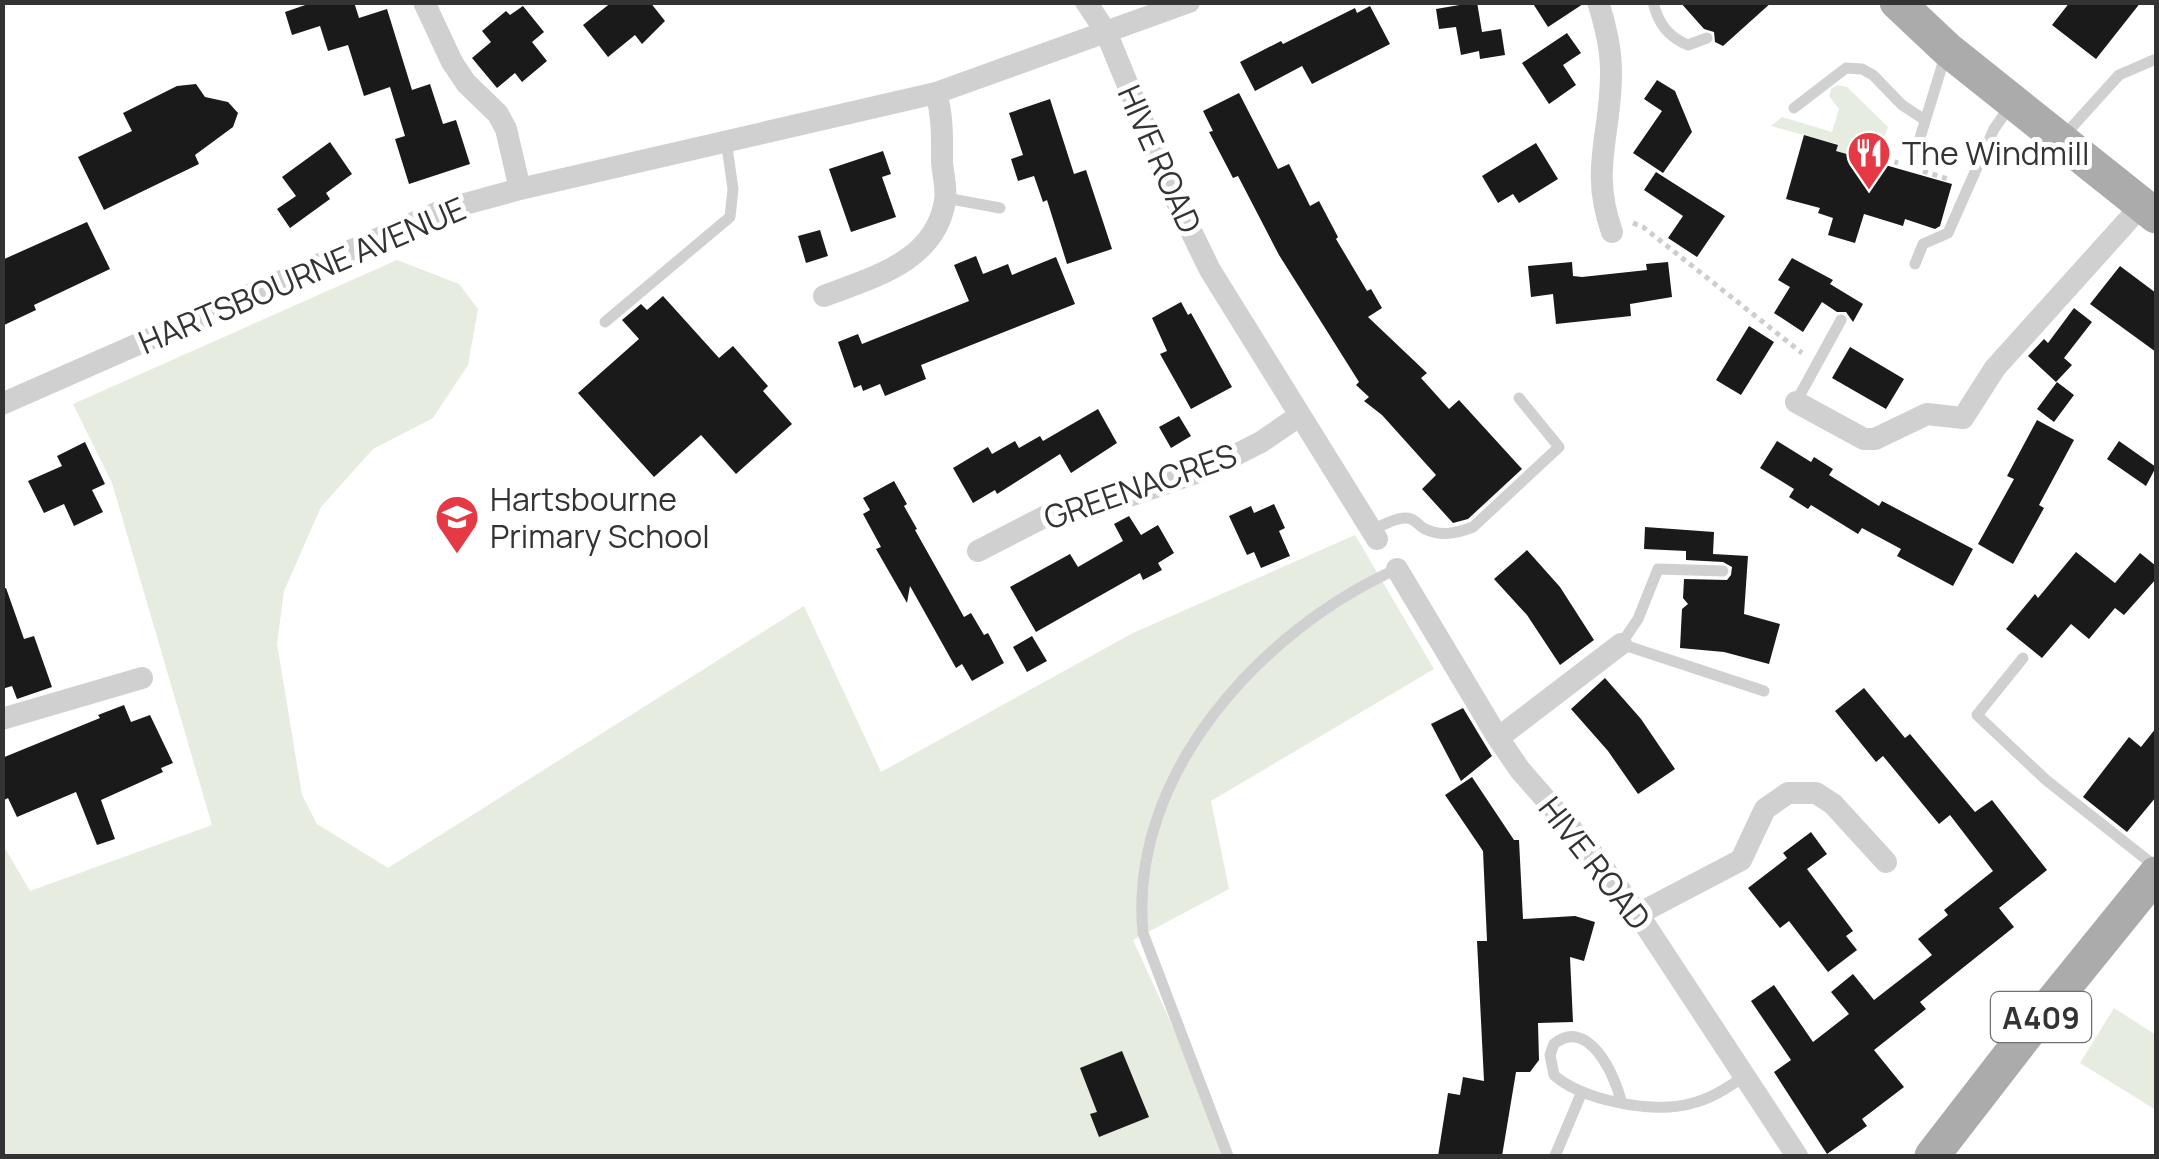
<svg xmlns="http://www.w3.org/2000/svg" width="2159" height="1159" font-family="Manrope,sans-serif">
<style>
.green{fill:#e6ecdf}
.building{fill:#1a1a1a}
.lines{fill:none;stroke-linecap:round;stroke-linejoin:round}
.path{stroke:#cdcdcd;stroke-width:5;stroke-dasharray:5 5;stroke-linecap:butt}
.service{stroke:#d0d0d0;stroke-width:11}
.minor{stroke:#d0d0d0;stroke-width:22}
.primary{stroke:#ababab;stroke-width:35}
.labels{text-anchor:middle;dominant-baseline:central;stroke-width:10;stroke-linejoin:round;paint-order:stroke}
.shield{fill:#fff;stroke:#707070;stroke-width:2.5}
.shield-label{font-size:30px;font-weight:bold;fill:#333}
.poi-label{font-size:32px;fill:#333;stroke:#fff;text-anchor:start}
.street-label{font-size:32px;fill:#333;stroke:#fff}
</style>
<rect width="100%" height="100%" fill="#fff"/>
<path class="green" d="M1838 85 1847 87 1888 127 1878 154 1864 149 1851 156 1836 151 1837 144 1771 126 1782 117 1832 132 1839 109 1829 96 1831 89Z
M397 260 459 284 478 309 468 365 433 418 373 449 321 507 284 591 277 644 302 795 317 824 388 868 804 606 881 772 1133 633 1355 535 1434 669 1211 801 1229 889 1133 940 1232 1156H3L2 843 30 891 212 825 112 483 73 404Z
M2114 1008 2156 1035V1110L2080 1063Z"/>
<path class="building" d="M314 2H354L359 18 387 9 412 90 430 84 443 124 456 120 470 164 409 184 395 139 405 136 390 87 364 96 348 45 328 51 320 26 292 35 285 12Z
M612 2H650L665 21 642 44 635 35 608 57 583 25Z
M1477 2 1482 32 1501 29 1505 55 1480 59 1479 51 1461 55 1456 27 1439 29 1436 9Z
M1532 2H1583V4L1548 27Z
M1680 2H1772L1723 46 1715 42 1714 32 1704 29Z
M2070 2H2141L2096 59 2052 25Z
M523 6 544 32 532 42 547 61 522 82 515 73 497 88 472 58 491 42 482 31 506 11 510 15Z
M1370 6 1390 44 1312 84 1302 66 1255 91 1240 62 1281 41 1283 44 1355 8 1357 13Z
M1567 33 1581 53 1563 65 1576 85 1549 104 1522 63Z
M1657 80 1675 91 1692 132 1663 173 1633 153 1662 111 1644 99Z
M196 84 205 97 228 102 238 113 233 127 195 155 199 164 104 210 78 157 132 131 123 113 177 86Z
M1239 93 1278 169 1289 164 1310 206 1319 201 1338 237 1336 239 1367 291 1371 289 1382 308 1368 317 1427 373 1421 378 1449 409 1459 400 1522 469 1468 519 1453 523 1422 489 1436 475 1382 415 1364 401 1369 397 1356 385 1359 382 1279 255 1238 176 1233 178 1209 132 1213 131 1203 111Z
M1050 99 1074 174 1086 170 1112 249 1067 264 1047 200 1043 202 1034 176 1018 181 1011 159 1023 155 1009 113Z
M1804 135 1838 145 1836 151 1952 184 1940 226 1935 229 1905 219 1903 226 1864 214 1855 243 1828 235 1833 218 1818 213 1820 208 1786 199Z
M330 142 352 174 326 193 330 199 290 228 277 209 296 196 282 177Z
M1536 143 1558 179 1519 203 1513 194 1498 203 1482 176Z
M883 151 891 174 882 177 896 217 851 232 829 169Z
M1656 172 1725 216 1697 257 1668 238 1683 216 1644 190Z
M87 222 110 269 34 305 36 310 2 326V260Z
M820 230 828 256 806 263 798 236Z
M976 256 983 274 1008 264 1012 275 1056 257 1075 304 921 365 926 379 885 396 880 384 863 391 861 385 854 388 838 342 858 334 862 344 969 301 954 265Z
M1792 258 1833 280 1830 284 1863 304 1853 322 1846 312H1837L1822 302 1803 332 1774 313 1790 287 1778 280Z
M1572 262 1573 276 1582 277 1647 270 1646 264 1668 262 1672 297 1630 304 1631 316 1556 324 1553 294 1531 297 1528 266Z
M2120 266 2156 293V352L2090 304Z
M663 296 719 358 733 346 768 386 763 391 792 424 736 474 701 435 654 477 578 393 639 339 622 320 641 304 647 310Z
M1181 302 1188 315 1191 313 1232 387 1191 409 1160 354 1167 351 1152 318Z
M2074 308 2092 322 2064 358 2072 365 2056 382 2028 356 2044 339 2048 343Z
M1749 326 1774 342 1741 395 1716 380Z
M1850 347 1904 379 1886 409 1832 378Z
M2057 382 2074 395 2054 422 2037 409Z
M1098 409 1117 443 1071 473 1060 454 997 494 995 490 973 503 953 468 988 447 992 454 1015 441 1019 448 1040 436 1043 441Z
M1179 416 1191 436 1171 448 1159 427Z
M2037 420 2074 440 2039 505 2044 508 2013 564 1978 544 2014 479 2007 476Z
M1777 441 1811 462 1814 457 1833 469 1829 475 1879 506 1882 501 1973 549 1953 586 1897 556 1901 549 1862 528 1858 534 1811 505 1808 509 1789 497 1794 489 1760 468Z
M2119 441 2156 467 2146 486 2107 459Z
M85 442 105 484 92 490 103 512 74 526 64 504 44 513 28 481 62 466 57 456Z
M894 481 907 504 904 506 917 529 915 530 964 617 971 613 984 635 988 633 1004 663 972 681 962 664 956 668 910 586 907 603 876 549 881 547 863 514 870 510 863 498Z
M1274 504 1285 528 1279 531 1290 556 1261 568 1254 552 1247 555 1229 516 1251 506 1254 513Z
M1129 516 1141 535 1158 525 1174 553 1158 563 1162 570 1143 580 1140 573 1036 632 1010 587 1070 554 1078 567 1123 541 1114 524Z
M1645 527 1714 532 1713 554 1748 556 1744 614 1780 624 1769 664 1724 652 1680 648 1682 609 1688 604 1683 598 1684 579 1727 580 1731 575 1732 567 1723 562 1686 560V551L1644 549Z
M1527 550 1560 587 1594 640 1560 665 1527 615 1494 579Z
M2076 552 2115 583 2140 553 2156 566V579L2124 615 2115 608 2089 639 2071 624 2042 658 2006 629 2035 594 2038 598Z
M6 588 24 639 34 636 52 687 17 699 12 686 2 689V589Z
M1032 636 1047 661 1027 672 1013 647Z
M1605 678 1641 719 1675 769 1638 794 1608 751 1571 709Z
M1864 688 1905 738 1910 734 1975 812 1992 800 2047 870 1999 908 2014 927 1920 1002 1926 1009 1874 1050 1904 1087 1862 1119 1867 1126 1827 1154 1774 1072 1791 1060 1751 1001 1774 985 1813 1042 1849 1014 1831 992 1853 974 1874 1000 1932 955 1918 939 1948 915 1944 910 1993 871 1950 815 1939 824 1883 756 1876 762 1835 711Z
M124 705 131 722 150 715 173 763 161 768 163 772 101 800 115 839 97 845 76 792 17 817 8 798 2 801V758L100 718 98 715Z
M1463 708 1492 756 1461 781 1431 724Z
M2156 728V797L2127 832 2083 797 2129 737 2141 747Z
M1472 777 1514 840H1519L1523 919 1575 916 1595 922 1584 961 1570 957 1573 1022 1538 1023 1539 1060 1530 1072H1516L1502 1156H1438L1448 1093 1460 1095 1463 1077 1484 1081 1477 941H1487L1483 851 1445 795Z
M1811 832 1827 854 1807 869 1853 931 1846 936 1857 950 1828 972 1789 921 1780 928 1748 888 1787 858 1783 853Z
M1122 1051 1149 1117 1099 1137 1090 1114 1097 1112 1080 1068Z"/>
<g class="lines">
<path class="path" d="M1857 158 1867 153 1898 163
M1923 171 1951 180
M1633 223 1643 227 1802 353"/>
<path class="service" d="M1653 2C1658 23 1668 37 1688 45L1707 38
M1794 108 1846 68 1862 69 1873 75 1902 105 1925 120
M2062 138 2119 75 2156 59
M1915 154 1946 53
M946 198 1000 208
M1915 264 1923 244 1948 233 1994 129 2010 106
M605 322 730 217 733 189 726 140
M1796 402 1841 320
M1372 530C1383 525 1400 515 1411 519 1417 521 1420 527 1425 529 1442 537 1457 533 1473 527L1559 447 1519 398
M1723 571 1658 569 1638 619 1621 644 1764 691
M2023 658 1977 715 2046 780 2156 867
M1621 1101C1615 1075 1588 1016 1554 1044L1550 1055 1554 1075C1581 1100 1654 1114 1689 1104 1711 1099 1727 1088 1745 1076
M1228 1156 1143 933C1128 775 1261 630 1397 569
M1555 1156 1581 1094"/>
<path class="minor" d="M424 2 452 62 466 83 498 114 506 129 520 189
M1086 2 1106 32 1171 190 1210 270 1377 539
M1598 2C1605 24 1611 48 1611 71 1612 133 1589 168 1612 232
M824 296C873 277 935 262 945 201 947 188 943 175 942 162 942 137 943 117 936 93
M1796 402 1864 439H1875L1927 414 1963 418 1995 368 2141 206
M2 404 443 210 520 189 936 93 1189 2
M978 551 1048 515 1132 495 1210 468 1261 442 1299 416
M1397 569 1498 738 1520 770 1588 848 1638 914 1797 1156
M2 719 142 678
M1498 738 1621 644
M1638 914 1741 860 1765 809 1788 793H1816L1833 804 1886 862"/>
<path class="primary" d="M1897 2 1948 50 2156 216
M1932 1156 2024 1037 2156 874"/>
</g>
<defs>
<symbol id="restaurant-pin" viewBox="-11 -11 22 30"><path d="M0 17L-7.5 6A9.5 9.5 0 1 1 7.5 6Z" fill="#e63946" stroke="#fff"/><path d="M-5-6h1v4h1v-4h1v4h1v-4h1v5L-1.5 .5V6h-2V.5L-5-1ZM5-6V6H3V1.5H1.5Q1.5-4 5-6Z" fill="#fff"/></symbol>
<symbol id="school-pin" viewBox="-11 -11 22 30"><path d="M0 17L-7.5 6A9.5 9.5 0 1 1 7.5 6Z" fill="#e63946" stroke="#fff"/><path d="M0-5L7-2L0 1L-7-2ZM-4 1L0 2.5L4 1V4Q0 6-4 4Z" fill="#fff"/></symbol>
</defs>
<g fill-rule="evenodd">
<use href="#restaurant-pin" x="1844" y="128" width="50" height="68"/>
<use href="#school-pin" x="432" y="492" width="50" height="68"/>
</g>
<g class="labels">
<rect class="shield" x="1991" y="992" width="100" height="50" rx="8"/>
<g class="shield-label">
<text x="2041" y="1017">A409</text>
</g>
<g class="poi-label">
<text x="1902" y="153">The Windmill</text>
<text x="490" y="499">Hartsbourne<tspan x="490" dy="37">Primary School</tspan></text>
</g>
<g class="street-label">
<text transform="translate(1160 159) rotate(66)">HIVE ROAD</text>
<text transform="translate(302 275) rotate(-23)">HARTSBOURNE AVENUE</text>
<text transform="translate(1140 486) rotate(-19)">GREENACRES</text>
<text transform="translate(1595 863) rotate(52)">HIVE ROAD</text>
</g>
</g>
<rect width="2159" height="1159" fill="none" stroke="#333333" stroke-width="10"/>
</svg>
